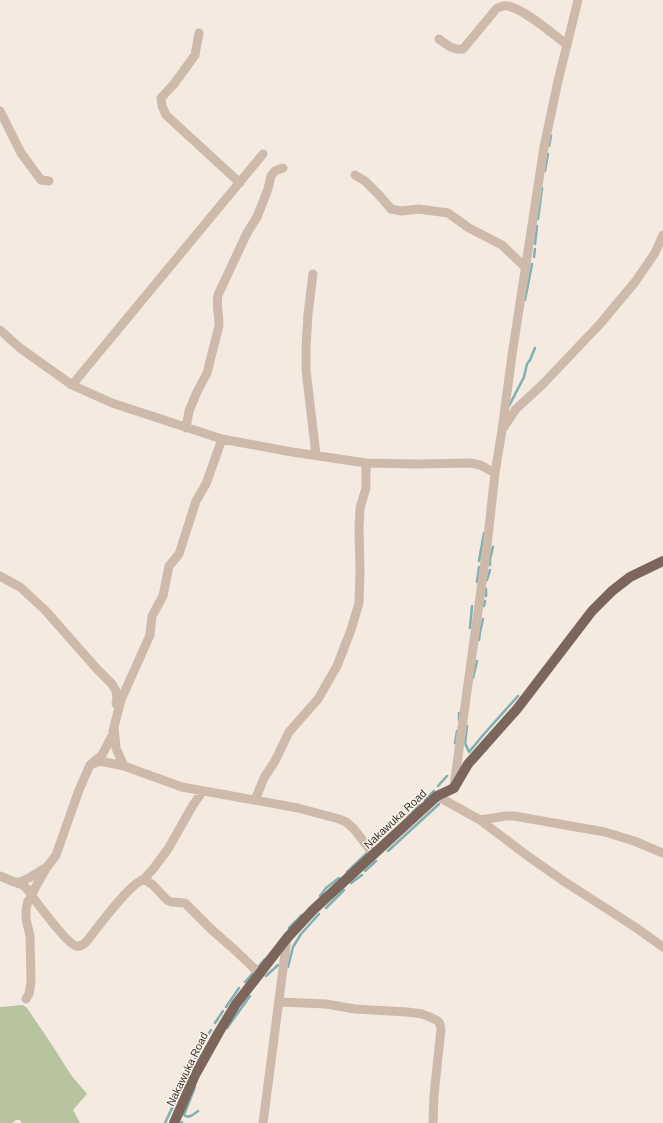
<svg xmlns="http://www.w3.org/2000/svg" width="663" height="1123" font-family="Arial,sans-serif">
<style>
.green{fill:#b7c49f}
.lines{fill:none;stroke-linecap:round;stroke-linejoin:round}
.stream{stroke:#7eb0b2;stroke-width:2.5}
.minor{stroke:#cdbaab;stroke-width:9}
.major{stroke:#7c665b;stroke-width:10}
.labels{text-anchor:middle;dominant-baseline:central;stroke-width:3;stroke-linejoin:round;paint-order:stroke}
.street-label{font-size:11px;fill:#3a2f2a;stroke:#fbf4ed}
</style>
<rect width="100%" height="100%" fill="#f4eae0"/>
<path class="green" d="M23 1005 27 1008 52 1045 71 1075 87 1094 73 1110 80 1123H22L20 1120H16L12 1123H0V1007Z"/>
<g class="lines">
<path class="stream" d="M549 146 551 136
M545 171 548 154
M538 219 542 188
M535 244 537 226
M534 257 535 249
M525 300 532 264
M509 406 524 377 527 364 530 360 535 348
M479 561 484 533
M490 565V559L493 547
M487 580 490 570
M477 582 479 567
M486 596V589
M484 606 485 601
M470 628 472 606
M479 640 480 632 483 619
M473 678 477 661
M459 720V713
M467 726 465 743 469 752 484 734 518 696
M455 743 457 731
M438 786 447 776
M425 800 434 791
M408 817 420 805
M388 851 439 804
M365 871 376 861
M347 872 367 853
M351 883 362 875
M320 896 326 888 339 878
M326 908 344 890
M289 928 302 915
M258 967 265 959
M288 967 293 947 301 934 319 914
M266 976 278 965
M245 982 254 972
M226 1007 239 988
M215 1023 223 1011
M227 1028 250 996
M206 1038 211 1030
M195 1087 184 1115C189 1119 194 1114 198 1111
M165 1123 201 1046
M181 1123 182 1122"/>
<path class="minor" d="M199 33 195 55 174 84 161 98 162 106 166 115 240 183
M439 39C446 44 454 51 463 49L497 8C499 8 502 6 503 6 518 3 554 35 567 45
M0 111 21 153 41 180 49 181
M355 175 365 181 379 195 391 209 401 211 419 209 448 213 469 228 502 245 526 268
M313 274 308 314 306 348V370L316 455
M0 330 20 348 72 385 112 403 222 439 292 452 366 463 417 464 470 463 480 465 495 473
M72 385 263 154
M504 427 516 409 542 385 600 324 635 282 655 253 663 235
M186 428 189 411 197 392 207 373 219 326C219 315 216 306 218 295L247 233 257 217 268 189 271 176 275 171 283 168
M222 439 206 484 196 501 179 554 169 566 163 596 152 616 150 635 121 700 114 727 116 748 124 766 182 787 298 808 339 819 346 822 354 829 374 855
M0 576 20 587 45 610 97 669 112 684 116 691 117 699 116 704
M90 765 102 755 113 734V731
M454 786 487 546 495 473 502 430 512 355 544 147 558 81 578 0
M437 796 480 820 529 857 565 882 635 927 663 947
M255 800 264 778 275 761 289 732 318 699 337 666 351 630 359 603 360 572 359 528 360 508 366 488V463
M480 820 506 816H514L605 832 634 841 663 853
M0 876 14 882H20L29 878 48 866 56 855 79 790 90 765 100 761 124 766
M144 879 153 869 168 849 193 805 203 791
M14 882 23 885 27 889C34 899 67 944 76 946 81 947 84 944 87 941 98 927 129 884 144 879L153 885 167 900 171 902 185 903 212 930 236 951 260 974
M26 999 29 994 31 982 30 936 26 919V909L28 901 32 896 35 888 47 867
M279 1002 326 1004 355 1009 407 1012 422 1014 430 1017 438 1021 440 1024 441 1029 434 1095 433 1123
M263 1123 287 938"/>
<path class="major" d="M174 1123 195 1075 219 1032 236 1004 287 938 313 910 351 875 437 796 454 788 468 764 517 709 592 611 612 591 630 577 663 561"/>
</g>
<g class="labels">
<g class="street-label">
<text transform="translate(395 819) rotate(-43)">Nakawuka Road</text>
<text transform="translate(187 1069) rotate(-64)">Nakawuka Road</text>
</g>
</g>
</svg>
